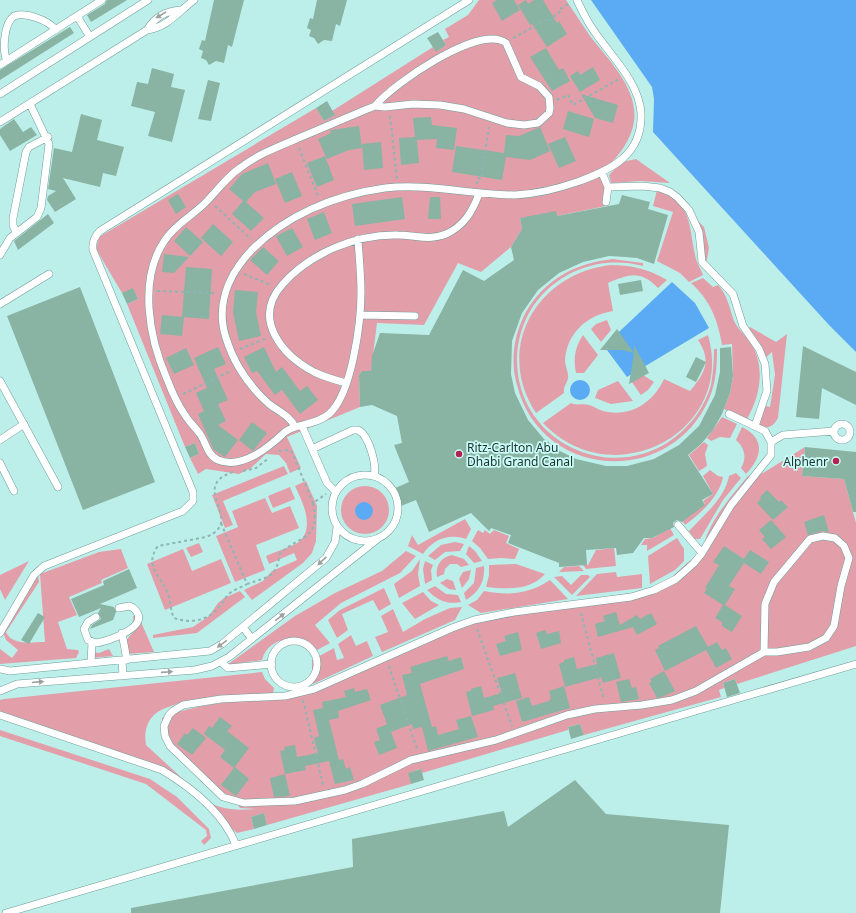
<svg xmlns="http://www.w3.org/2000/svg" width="856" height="913" font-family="'Noto Sans',sans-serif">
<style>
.green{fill:#e29faa}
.water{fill:#5babf4}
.building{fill:#89b3a2}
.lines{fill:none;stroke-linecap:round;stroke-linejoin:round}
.lane-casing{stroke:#6e9d98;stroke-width:8}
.path{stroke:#8db6b2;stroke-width:2;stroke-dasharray:3 3;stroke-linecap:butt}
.lane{stroke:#fff;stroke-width:7}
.oneway{fill:#9aa2a1}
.poi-dot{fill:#b22150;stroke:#cafdf7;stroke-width:1.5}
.labels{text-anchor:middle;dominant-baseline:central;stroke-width:3.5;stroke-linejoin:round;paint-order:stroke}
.poi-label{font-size:12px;fill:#1e312f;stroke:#cafdf7;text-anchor:start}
</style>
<rect width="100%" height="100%" fill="#bdefea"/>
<path class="green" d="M479 0H566C574 12 582 24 590 36 610 62 644 94 632 130 627 147 614 160 602 173L608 187 606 206 557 216 520 218 522 229 511 247 481 272 458 263 424 325 377 323 371 371H362L359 375 360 407 287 437 301 468 290 473 286 463 279 455 266 454 251 468 239 474 206 469 198 474 190 458 199 454 195 443 185 447 127 304 138 299 133 289 122 293 96 249 99 237 316 108 324 121 334 115 332 111 433 47 436 51 446 45 443 40 449 37 445 29 468 15Z
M636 159 670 183 640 181 611 183 609 175 622 162Z
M657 190C692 200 689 227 695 255 696 262 701 269 703 275L689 282 680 273 657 261 673 212 653 206Z
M694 217 704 227 709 248 706 265Z
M613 259 643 263V266C607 257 572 266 545 292 528 308 518 333 517 357 515 449 628 493 689 424 699 414 707 399 711 385 713 373 714 361 714 349H717C717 366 716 383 709 399 670 488 541 480 517 385 510 361 514 334 526 312 545 279 576 263 613 259Z
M610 265C631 265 649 269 667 280L658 288C640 270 630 274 608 283L613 311C587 315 567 333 565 360 565 366 569 373 568 378 567 384 563 386 564 393L536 413C494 349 536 274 610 265Z
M703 278 713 287 718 285C728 296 729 307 734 321 738 329 744 334 749 340 766 365 761 395 747 419L724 409 730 393 733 376 732 344 722 345C718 320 710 300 691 283Z
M607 320 611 330 601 342 591 329 596 324Z
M750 327 776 342 787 334 778 418C772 429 764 431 756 421L762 405 770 407 775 375 772 352 764 359 747 330Z
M583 335 598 355 584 373H576C573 359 575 347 583 335Z
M708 335C736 432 613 497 543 423L571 403C577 406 583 403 589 405 594 406 598 410 603 411 630 418 653 403 664 379L690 391C705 373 712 361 698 340Z
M643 375 654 382 648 390 641 395 631 381Z
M618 381 633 401 611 404 595 398 598 390Z
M722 417 737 424 730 438 720 437 711 441 707 438Z
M742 427C766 439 762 457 746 474L741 468C747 458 745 448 736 440Z
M704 442 708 445 705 454 707 466 699 471 689 455Z
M805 447 802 476 844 479 856 523V646L737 684 735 679 723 683 724 688 719 690 721 697 584 735 580 724 568 727V730L422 773 420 769 409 773 411 784 267 825 264 813 251 817 254 829 237 833 160 768 0 711V700L4 699 262 672 265 679 274 688 273 693C243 696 179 696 155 714 146 722 144 734 146 745L208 802C225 811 239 810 257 809L240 808 234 799 223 793 172 747 162 723V718L177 712 202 706 313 688 469 620 649 590 671 578 687 563 702 553C706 524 729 499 748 476L763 473Z
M284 466 288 474 223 501 233 525 225 528 212 495Z
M710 470 718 476 723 477C719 497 701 513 685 525L682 520 705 504 703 501 713 494 703 476Z
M736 473 741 478 723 500 700 539H694L689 531C704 515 725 498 729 476Z
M306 481 317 506 316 541 312 553 303 563 252 600 244 590 263 581 272 571 297 560 294 553 269 564 266 556C274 552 293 547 300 541 315 526 302 501 295 486Z
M341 510a24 24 0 1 1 48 0a24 24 0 1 1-48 0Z
M290 487 295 499 273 508 268 496Z
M265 498 272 513 290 506 299 528 256 545 265 570 235 582 216 536 238 527 232 511Z
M465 519 471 529 466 539C449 533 433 539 423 554L408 546 412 535 418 545Z
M670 528 674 535 647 551V545H641L645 539 653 538Z
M478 530 483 533 485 530 490 534 494 530 509 536 506 543 519 549 515 559 501 558 488 559 480 548 472 541Z
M677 538 684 549V561L675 570 650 584 648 556Z
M455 542 464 544 460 551 445 552 435 560 428 556 441 545Z
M199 543 203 552 191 557 186 548Z
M469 546 475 551 482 561 474 563 466 554Z
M614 548 616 566 586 569 583 565H588L596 550Z
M121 549 128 568 101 580 102 583 69 597 77 615 58 622 67 649 78 650 79 652 76 658 0 664V649L12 658 18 650 6 640 3 632 38 574 39 582 6 632C12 646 32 642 45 642L40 574 99 552Z
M183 549 192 571 221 559 231 583 165 610 147 564Z
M406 551 416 556 400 573 341 603 315 625 330 643 310 654C298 632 268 637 262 660L227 665 295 616 335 593 382 571Z
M452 555 464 559 469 565 461 567 457 564H450L445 569 444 574 437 577C435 566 441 557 452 555Z
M420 559 418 574 420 586 399 598 394 584 412 571Z
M29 561 5 600 0 589V575Z
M425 561 433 565 431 570 432 580 425 584 423 569Z
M516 564 545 574C530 591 507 589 486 587L489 575V565Z
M484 566C485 582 479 592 466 600L464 593 474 583 476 568Z
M579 566 584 571 559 572 564 567Z
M471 570 469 579 462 588 459 579 463 572Z
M616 572 617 577 642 574V588L576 596 597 574Z
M581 575H588L590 577 572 595 554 577 562 576 571 585Z
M447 579 453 581 456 590 449 589 440 583Z
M550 580 568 599 481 613 468 605 477 600 484 591C509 596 529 594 550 580Z
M435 586 446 594 458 595 461 602C447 605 437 600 427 590Z
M384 588 391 604 379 611 373 600 342 614 348 630 337 638 328 620 340 610Z
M240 591 245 597 197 633 153 638V635L193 627 209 616 218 603 224 598Z
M423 592 431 601 439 605 415 619 402 603Z
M462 607 455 620 382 652 375 637 388 632 381 616 393 609 403 632 425 619 450 608Z
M138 615 154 652 127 654 123 644 134 631 133 616Z
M351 635 356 646 367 641 373 656 313 684 308 681 312 673V660L334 648 337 660 344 658 338 644Z
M109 649 113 656 92 658 91 652 99 653Z
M0 730 150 779 177 797 209 829 211 838 204 845 201 841 207 836 206 830 146 784 0 736Z"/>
<path class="water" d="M591 0H856V352L829 325 653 132 654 99 652 87Z
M672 282 695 303 709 328 627 377 604 346Z
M570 390a10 10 0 1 1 20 0a10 10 0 1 1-20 0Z
M355 511a9 9 0 1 1 18 0a9 9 0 1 1-18 0Z"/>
<path class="building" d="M107 0H127L91 22 87 15 105 4Z
M214 0H244L232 47 228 45 224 63 216 61 209 65 206 60 201 58 203 51 199 49 202 40 205 41Z
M317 0H347L340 26 336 24 332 41 324 40 318 44 314 38 309 36 311 30 307 28 310 18 313 19Z
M497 0H514L520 10 502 21 492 3Z
M526 0 528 4 534 0H543L557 23 559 21 567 34 547 47 532 24 530 25 518 5Z
M70 27 74 33 0 80V70Z
M438 32 446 45 436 52 427 38Z
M546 48 559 70 563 68 570 81 552 91 530 57Z
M593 67 600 80 580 92 570 76 578 71 580 75Z
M152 68 174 74 171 87 185 90 172 142 148 136 155 112 131 106 137 82 148 84Z
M208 80 220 83 211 121 198 119Z
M581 94 618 105 613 123 595 118Z
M327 101 335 115 324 121 316 108Z
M568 111 594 119 589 137 563 129Z
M81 114 102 120 97 140 124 147 116 176 103 173 100 187 63 178 76 199 55 212 47 200 48 196 56 191 48 189 54 148 72 152Z
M431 117 432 125 457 128 454 150 436 148 437 139 417 140 419 163 401 165 399 138 415 137 413 118Z
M14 119 23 132 31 127 37 135 10 151 0 135V129Z
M359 126 362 148 349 150 327 159 318 139 331 133 330 130H331Z
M540 127 550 151 530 160 506 157 502 180 452 172 456 146 504 153 506 135 519 136Z
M565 137 576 161 559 168 548 144Z
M381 142 383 168 364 170 362 144Z
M325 156 334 180 317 187 307 163Z
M268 163 276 184 255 192 246 202 264 218 251 231 232 214 243 201 229 189 242 174Z
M292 172 302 196 285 203 275 179Z
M178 194 186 207 176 214 168 200Z
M622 195 650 202 648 209 668 215 654 264 637 258 625 257 609 256 583 262 559 273 538 290 522 313 512 341 511 374 515 393 528 420 544 439 560 451 576 459 606 466H627L654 459 679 445 699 426 715 395 720 372V348L731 347 733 376 730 393 722 414 713 430 701 444 688 455 713 494 702 500 705 505 682 522 677 520 673 523 674 527 652 538H644L633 553 617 555 616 548 586 550 587 565 559 567V563L508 543 511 535 491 528 489 531 471 513 429 532 416 500 401 506 393 489 409 482 394 445 402 443 397 416 372 405 360 407 359 375 362 371H371L372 356 380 333 429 335 463 270 484 281 514 260 511 247 522 229 520 218 556 211 557 216 619 204Z
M402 197 405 219 355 226 352 204Z
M430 197H440L441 219H428Z
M324 212 332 233 315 240 307 219Z
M48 214 54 223 18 250 14 241Z
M213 224 233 242 221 256 201 238Z
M186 227 203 242 190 256 174 241Z
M292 228 303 247 287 256 276 236Z
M263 247 279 261 267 275 250 260Z
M164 254 189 257 174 273 162 272Z
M186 267 212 269 209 319 182 317Z
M641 280 643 291 620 295 618 284Z
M80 287 155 482 83 510 7 316Z
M133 288 138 299 127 304 122 293Z
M235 290 258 292 256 312 261 336 239 341 233 312Z
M162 315 184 317 182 336 160 334Z
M617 329 634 353V345L649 373 629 384 634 353 622 350H600Z
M803 346 856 372V405L822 388 819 419 796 417Z
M218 347 226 364 214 369 228 400 218 404 226 421 218 425 238 440 225 457 214 450 212 446 198 414 204 411 196 393 207 388 194 358Z
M264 347 276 372 282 367 300 391 307 386 318 400 300 414 282 390 275 395 257 371 252 373 244 357Z
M186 348 194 365 174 374 166 358Z
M696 357 706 362 696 382 686 377Z
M252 422 267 433 253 451 239 440Z
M195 443 199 454 190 458 185 447Z
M805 447 856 452V512H853L844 479 802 476Z
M767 490 779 502 781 500 788 507 773 520 757 503 761 499 760 497Z
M824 515 829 532 822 531 808 535 804 522Z
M771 520 786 537 771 549 762 539 765 537 759 530Z
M724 546 744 559 750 550 769 562 761 574 744 563 729 586 735 589 725 605 742 616 732 632 722 626V622L715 618 723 605 704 593 707 589 705 588 719 565 713 562Z
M129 569 137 588 100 604 114 607 116 612 113 620 90 629 92 625 101 619 98 613 101 608 79 617 71 599 104 585 103 581Z
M616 612 620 625 637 615 640 619 651 613 657 624 637 635 633 627 598 637 595 624 605 621 603 616Z
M38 613 45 617 29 644 21 640Z
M696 626 708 647 717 642 722 650 726 648 732 659 716 668 706 650 665 671 655 650 659 648 658 646Z
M545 630 547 634 559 631 561 643 541 649 536 633Z
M518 632 522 650 500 656 496 644 506 641 504 636Z
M614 653 621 678 603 683 601 677 565 687 559 664 564 662V660L574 657 577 669 597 664 596 658Z
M447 656 449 661 461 657 464 669 420 684 432 727 436 726 438 735 456 730 459 729 456 720 471 716 478 737 428 751 422 727 413 729 412 724 391 732 397 748 379 755 374 742 380 740 376 729 387 724 380 705 407 695 402 675 412 673 410 667Z
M664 671 675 691 664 696 657 698 649 683 652 682 650 679Z
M515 673 522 698 493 706 494 710 472 716 466 692 471 691V689L481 686 484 698 502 693 497 678Z
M629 679 632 688 636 687 639 699 621 702 616 682Z
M735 679 740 693 727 697 723 683Z
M564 686 570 708 522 722 516 701 529 697 532 706 549 701 551 699 549 691Z
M354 688 355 692 367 689 371 700 338 711 339 718 329 720 339 760 343 759 346 769 350 767 354 780 335 784 329 761 305 766 306 770 285 774 280 751 285 750 284 747 295 745 297 757 318 753 314 738 319 736 313 710 323 708 322 702 346 697 344 691Z
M220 717 232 726 227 731 249 748 235 767 249 779 236 796 221 785 234 768 220 757 225 750 204 734 209 726 212 728Z
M580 724 584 735 571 739 568 727Z
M193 728 206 738 192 755 177 744 185 733 187 735Z
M421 769 424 780 411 784 408 773Z
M285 774 290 796 274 797 270 778Z
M575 780 606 814 729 825 720 913H131V908L353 867 352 839 504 811 508 827Z
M264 813 267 825 254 829 251 817Z"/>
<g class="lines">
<defs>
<path id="lane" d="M77 16 90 37
M147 30C155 17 165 11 181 10
M7 61C2 50 4 23 14 16 26 12 48 20 56 30
M0 65 102 0
M0 94 148 0
M0 122 147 30C168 27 178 12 194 0
M602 173 608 187 606 202
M608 187 642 186 660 188 670 192 677 197 689 210 699 232 702 262 733 294 743 326 759 349 765 364 767 391 755 426
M16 232 13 225V218L26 152 29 147 48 137
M358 239C359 257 361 274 361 292 361 322 352 394 329 414 315 426 296 423 285 432 269 447 242 470 218 460 207 455 206 442 200 434 195 427 189 422 185 415 177 404 172 392 167 379 149 338 138 279 165 240 175 225 190 217 203 205 216 193 225 178 240 168 258 154 280 146 301 137 325 127 350 116 375 106 393 84 480 23 506 43L521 77 539 86 549 97 550 108 549 113 538 123 524 125 507 123 464 109 440 105 413 104 385 107 375 106
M0 255 10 238 37 217 41 208 49 144 30 104
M0 304 49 274
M360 315 415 316
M0 381 58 487
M346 383C335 380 324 377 314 372 282 355 252 319 282 285 310 253 356 234 398 235 415 235 429 241 446 234 464 226 472 212 479 194
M729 414 765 431 771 442V455L731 505 702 553 694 563 676 579 654 590 631 597 514 612 474 620 452 628 314 689 285 696 221 699 183 705 173 711 169 715 164 726 165 736 170 746 223 797 244 803 295 801 345 790 362 784 411 760 496 740 567 715 595 709 642 705 672 700 696 691 764 652H777L809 647 826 638 834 626 841 586 849 558 844 546 835 538 823 536 810 539 774 582 765 604 764 652
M834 432a8 8 0 1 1 16 0a8 8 0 1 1-16 0Z
M302 426 327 483 336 492
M295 427C290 416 278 411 269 404 249 386 234 364 226 338 216 307 227 278 248 254 283 216 334 195 385 188 429 183 471 195 515 195 536 194 557 189 577 182 611 170 643 155 641 113 639 82 611 56 594 31 587 21 582 11 577 0
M0 440 24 424
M771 442 783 435 834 431
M312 449 353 430H358C369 435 377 465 374 476
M0 463 14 491
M332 508a33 33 0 1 1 66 0a33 33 0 1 1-66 0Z
M678 525 702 553
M96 617 88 622 84 629 88 640 96 643C108 641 144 629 138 614 136 610 133 607 129 606L119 608
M243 627 252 639
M0 633 34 575 44 566 183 511 193 501V492L93 250C92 242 94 237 100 231L469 0
M122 633 127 660
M271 664a23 23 0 1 1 46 0a23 23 0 1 1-46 0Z
M122 660 123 676
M221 662 228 668 272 664
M91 663 92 642
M0 669 10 671 210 651 222 644 326 558 335 542 337 527
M0 691 17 684 195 670 212 666 229 657 380 537
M0 715 162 770C192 788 223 812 236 845
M6 913 856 664"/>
</defs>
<use href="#lane" class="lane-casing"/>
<path class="path" d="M513 38 546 20 547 22 561 11 560 9 568 4
M557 100 568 95 573 105 619 79
M390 116 397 179
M299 148 318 196
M477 184 478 178 481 179 489 127
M215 206 251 239
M244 274 271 285
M157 291 216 293
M240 349 267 338
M183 394 231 371
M279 451 287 450 292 452 313 503
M243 471 256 468 269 458
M233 472C187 487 247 521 206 537L158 546C144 565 159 575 167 591 171 600 170 610 174 618 190 624 208 621 219 607 223 603 225 597 230 593 235 589 242 587 247 584
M221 523 247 584C270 576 276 578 280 553 302 535 321 538 313 503L326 494
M581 613 604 700
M477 629 512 726
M389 666 417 749
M303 700 323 785"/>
<use href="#lane" class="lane"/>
</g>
<defs><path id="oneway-solid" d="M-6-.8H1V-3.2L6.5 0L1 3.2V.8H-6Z"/></defs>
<g class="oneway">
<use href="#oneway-solid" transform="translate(161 15) rotate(149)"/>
<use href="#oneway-solid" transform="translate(322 561) rotate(137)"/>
<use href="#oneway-solid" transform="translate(280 617) rotate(-38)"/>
<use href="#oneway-solid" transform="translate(222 644) rotate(144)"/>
<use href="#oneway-solid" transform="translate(167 672) rotate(-4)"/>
<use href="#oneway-solid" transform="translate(38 682) rotate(-5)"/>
</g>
<g class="poi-dot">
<circle cx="459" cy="454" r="4"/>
<circle cx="836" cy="461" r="4"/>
</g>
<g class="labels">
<g class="poi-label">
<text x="467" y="447">Ritz-Carlton Abu<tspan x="467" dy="14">Dhabi Grand Canal</tspan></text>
<text x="828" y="461" text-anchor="end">Alphenr</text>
</g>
</g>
</svg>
